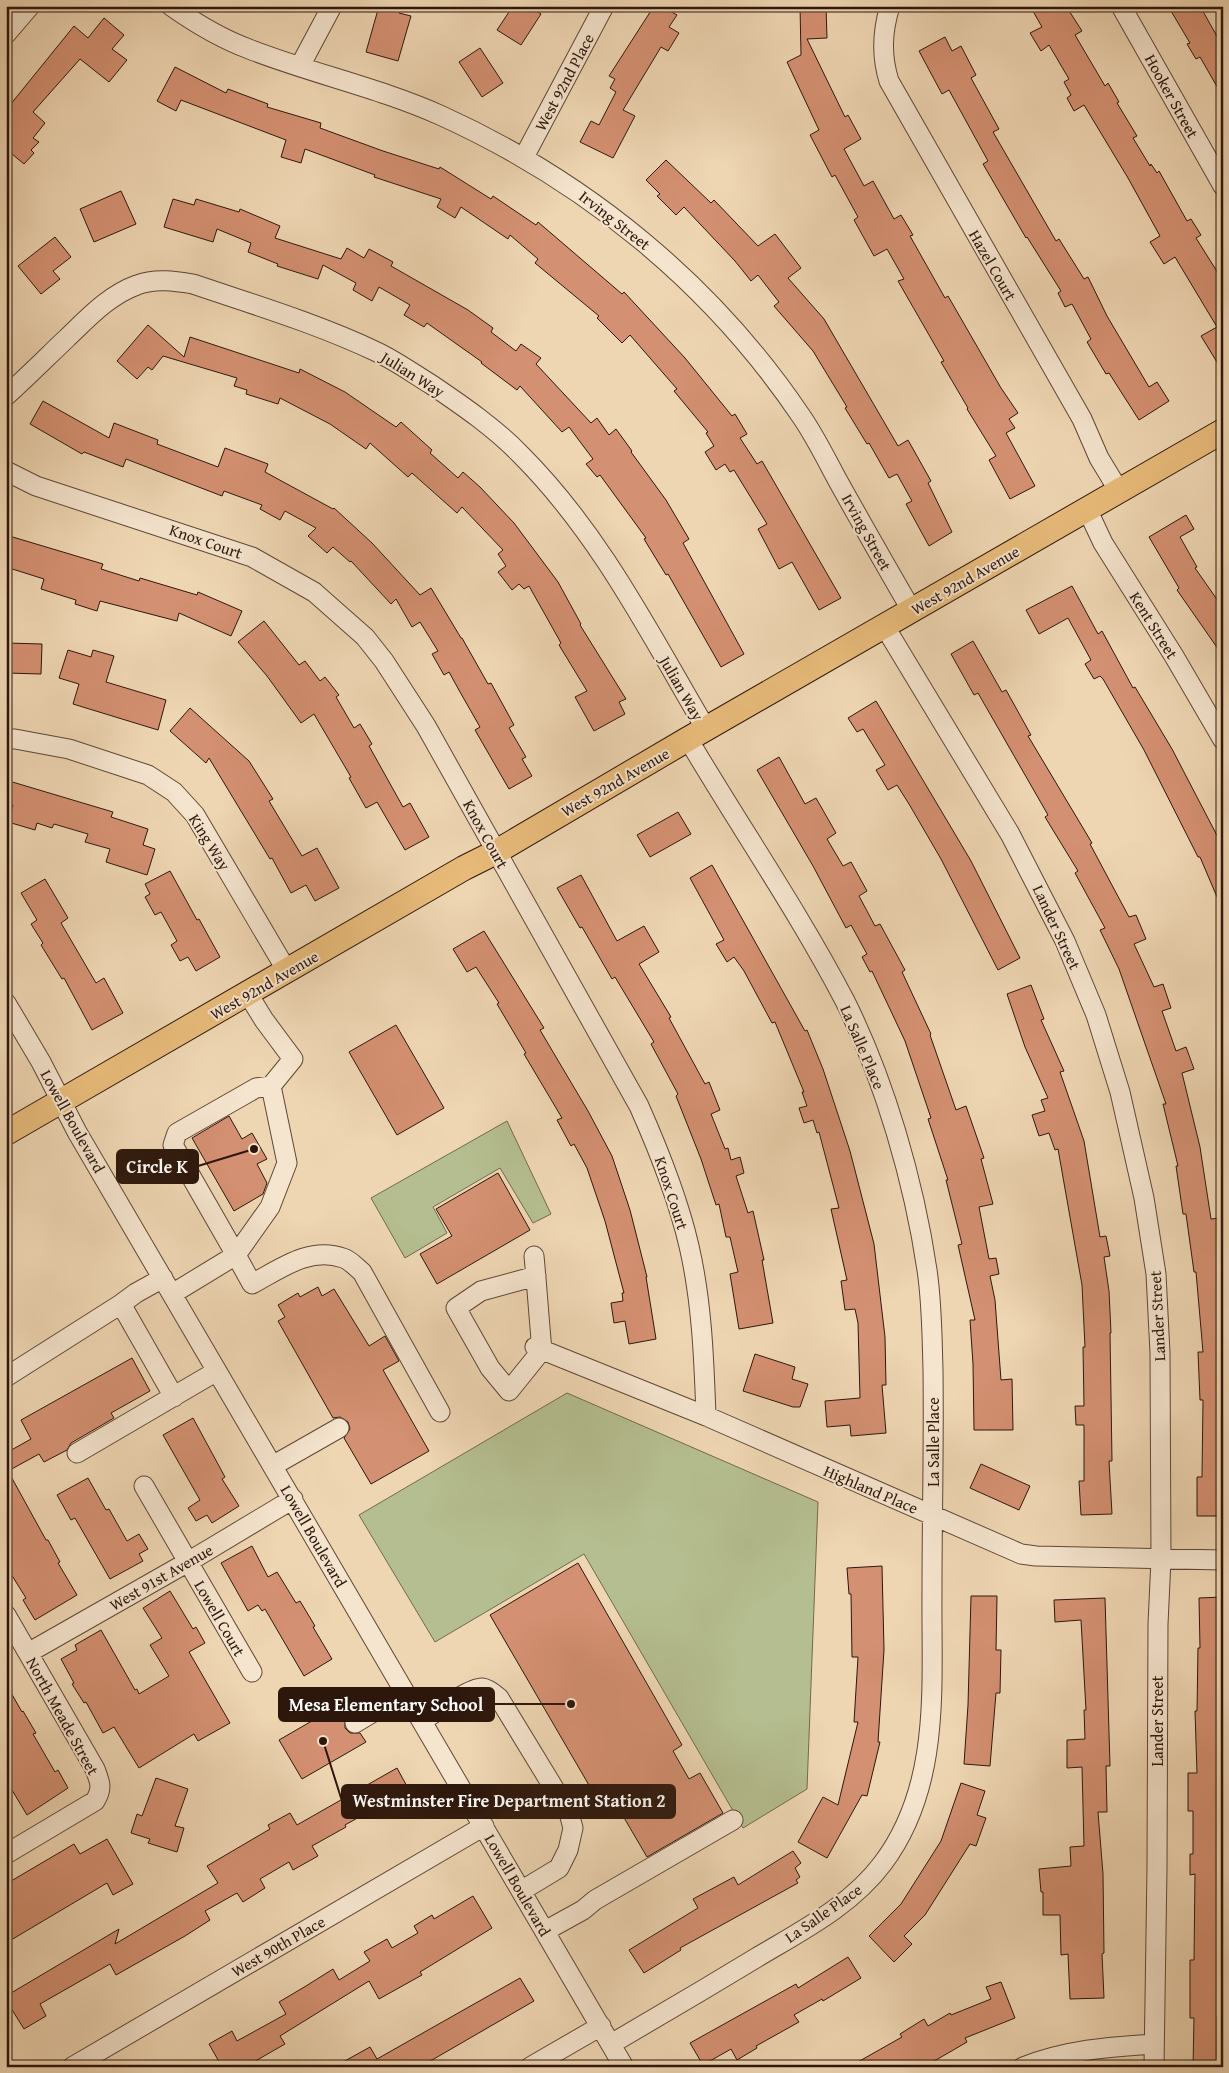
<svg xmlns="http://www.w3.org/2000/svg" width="1229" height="2073" font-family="'Gentium Book Plus',serif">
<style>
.green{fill:#b5be90;stroke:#716a4e}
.building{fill:#d49072;stroke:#2d170c}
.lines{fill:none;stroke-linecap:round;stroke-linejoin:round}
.minor-casing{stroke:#5e4736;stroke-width:21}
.major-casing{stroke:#2d170c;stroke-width:26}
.minor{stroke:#f5e4ce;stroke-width:19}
.major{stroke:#e8bb7a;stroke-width:24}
.labels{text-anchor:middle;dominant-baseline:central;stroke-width:4;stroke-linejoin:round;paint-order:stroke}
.street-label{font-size:16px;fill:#2d170c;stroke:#f5e4ce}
.leader{fill:none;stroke:#2d170c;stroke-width:2}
.callout-dot{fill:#2d170c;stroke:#f5e4ce;stroke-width:2}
.callout{fill:#2d170c;stroke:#2d170c;stroke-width:2}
.callout-label{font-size:18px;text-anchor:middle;font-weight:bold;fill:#fff}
</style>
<rect width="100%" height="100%" fill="#efd6b3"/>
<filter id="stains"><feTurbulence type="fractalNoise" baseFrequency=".004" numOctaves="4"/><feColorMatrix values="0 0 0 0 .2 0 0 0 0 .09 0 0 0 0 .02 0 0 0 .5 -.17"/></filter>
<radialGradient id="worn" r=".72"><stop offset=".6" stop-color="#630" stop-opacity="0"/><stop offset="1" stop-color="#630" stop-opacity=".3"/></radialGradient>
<path class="green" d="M507 1121 551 1214 533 1223 500 1168 433 1207 447 1233 405 1258 371 1198Z
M567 1393 818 1502 807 1789 743 1828 584 1554 435 1642 359 1515Z"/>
<path class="building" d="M379 6H404L399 13 411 16 398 61 366 52Z
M513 6H529L541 14 521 45 497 30Z
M654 6H661L677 15 669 27 679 33 668 51 661 47 623 110 635 116 613 158 580 142 591 121 599 125 616 92 610 88 615 79 609 76Z
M800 6H826L827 38 807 39 845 117 848 115 861 139 844 149 864 186 873 181 894 219 901 215 913 235 910 236 945 298 948 296 1001 388 1018 413 1009 419 1015 428 1006 433 1035 486 1010 499 989 460 996 456 967 409 968 408 941 362 944 361 898 281 904 279 887 249 874 256 854 220 858 217 835 175 832 177 810 135 819 130 787 62 801 55Z
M1030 6H1066L1082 31 1075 35 1105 86 1108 83 1119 102 1117 103 1137 136 1133 138 1150 166 1151 164 1157 173 1159 171 1187 221 1191 219 1201 235 1196 238 1223 281V372L1201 336 1217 327 1175 257 1164 264 1150 242 1160 236 1128 178 1084 105 1074 111 1067 98 1071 95 1064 82 1069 79 1049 45 1041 51 1030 33 1042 27Z
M1168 6H1200L1223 47V97L1200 57 1196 59 1187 44 1190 43Z
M104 18 124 35 112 49 127 60 109 82 80 59 33 112 45 123 33 138 39 142 31 150 34 153 24 164 6 149V110L74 26 88 38Z
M945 37 952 51 961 46 976 75 971 78 999 129 993 132 1056 241 1059 239 1084 279 1088 277 1107 316 1149 387 1157 382 1169 401 1139 420 1109 373 1106 374 1087 342 1091 339 1072 304 1065 307 1058 293 1061 291 1027 237 1026 238 983 164 988 161 949 90 942 94 919 51Z
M480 48 503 83 482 97 459 62Z
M175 67 226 93 228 89 268 104 267 107 321 123 320 128 383 151 439 169 440 167 491 199 493 196 536 225 538 222 622 294 624 292 685 358 732 416 735 414 747 434 740 438 757 464 762 461 841 598 819 610 792 562 779 569 758 529 767 524 734 470 730 472 725 464 716 470 705 452 714 446 706 433 708 432 674 391 677 389 630 335 622 343 597 318 599 316 535 263 538 259 510 235 508 239 461 207 455 218 437 207 441 199 374 177 375 175 305 149 301 163 281 157 286 140 181 100 176 111 157 101Z
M666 160 711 203 714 200 758 246 775 234 801 268 788 278 824 319 898 446 908 440 931 481 928 483 952 532 929 546 906 504 912 501 897 474 889 478 869 443 867 444 845 408 847 407 813 351 774 306 779 302 758 275 751 281 735 261 684 207 676 215 657 196 660 194 646 180Z
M121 191 136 224 94 242 80 209Z
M173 199 194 205 196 199 239 212 240 209 280 226 275 238 341 259 347 248 364 258 369 249 393 262 391 266 468 310 493 328 491 332 516 351 521 344 541 358 536 364 591 423 597 418 609 435 616 429 632 451 631 452 666 500 689 539 683 543 744 654 721 667 668 574 666 575 644 539 646 538 600 475 597 477 586 464 593 459 569 427 562 432 520 386 517 390 481 363 482 362 427 323 424 327 404 315 410 305 379 287 372 301 353 290 356 283 323 265 318 279 277 266 278 264 248 252 251 243 217 229 213 242 164 227Z
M55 237 71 257 53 271 60 279 41 294 18 266Z
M148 325 184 357 190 337 299 373 300 369 345 392 396 427 401 422 432 450 430 453 458 478 463 472 480 487 514 523 558 582 581 624 580 625 626 699 619 702 625 714 594 731 575 697 587 691 559 645 561 643 529 586 524 589 519 584 512 590 498 572 506 566 498 554 503 550 462 507 457 513 412 473 408 477 370 443 366 449 330 424 280 398 278 404 246 394 247 390 234 386 237 378 163 356 152 370 148 367 137 379 117 361Z
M43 401 109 438 114 423 158 440 157 444 218 467 225 448 268 464 265 472 333 509 334 508 372 543 420 595 431 588 461 638H462L488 684 491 683 514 725 509 728 526 757 522 759 532 776 509 789 475 730 480 727 460 692 449 672 444 675 432 654 438 651 420 622 412 627 396 599 391 604 351 561 350 562 333 547 327 553 308 536 316 528 285 511 280 520 260 509 262 505 224 491 222 496 126 459 123 467 84 452 82 454 30 424Z
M1186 515 1194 529 1180 537 1197 567 1195 568 1223 608V656L1177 590 1179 588 1149 537Z
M6 535 103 564 101 569 139 581 140 578 197 595 198 592 242 611 231 636 179 613 177 621 100 601 97 611 75 604 76 600 41 589 44 579 6 567Z
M1072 586 1098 634 1102 631 1133 688 1135 687 1172 749 1223 847V911L1200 857H1198L1144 750 1103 679 1100 676 1094 679 1085 664 1091 660 1068 618 1039 634 1026 610Z
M264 621 299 665 305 661 320 681 325 677 339 695 336 697 354 728 360 724 372 744 369 746 403 807 410 803 429 837 405 850 377 802 366 808 349 778 351 777 314 714 301 723 267 676 238 642Z
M973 641 1002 692 1006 690 1031 735 1028 736 1092 843 1090 844 1129 917 1136 915 1146 939 1134 944 1154 987 1163 984 1171 1008 1162 1011 1176 1051 1186 1047 1194 1069 1182 1073 1200 1147 1211 1219 1220 1218 1223 1242V1516H1197V1477H1202L1203 1400H1200L1198 1352H1203L1196 1272H1194L1186 1214H1183L1176 1166H1178L1163 1104H1166L1119 969 1100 930 1105 928 1075 873 1078 871 1045 817 1048 815 978 693 974 695 951 654Z
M6 643 42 644 41 674 6 673Z
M68 650 91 657 93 650 114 656 106 682 166 700 158 730 73 704 79 684 59 678Z
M876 701 971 861 1020 958 998 970 941 859 909 804 897 785 888 790 876 770 885 765 863 729 857 732 848 718Z
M190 708 249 761 273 799 269 801 302 856 317 848 339 888 315 901 306 885 291 893 272 858 270 859 209 758 206 763 170 731Z
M779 757 805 804 816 798 836 833 827 839 843 866 851 862 867 891 859 896 875 926 880 924 905 970 902 972 931 1034 930 1035 956 1110 966 1106 984 1158 981 1159 993 1204 979 1207 989 1259 996 1258 999 1274 990 1276 995 1300 1001 1380 1012 1379 1013 1430H974L973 1364 970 1320H975L958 1245 962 1244 946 1180H948L928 1119 931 1118 905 1041 872 971 870 972 862 957 867 954 851 925 846 928 813 866 757 770Z
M9 781 113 812 111 817 148 829 143 845 155 849 147 875 106 862 110 849 85 842 88 834 54 824 52 828 37 823 35 830 8 822 13 805 6 803V791Z
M678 812 691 834 650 857 637 835Z
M712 865 805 1031 807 1030 823 1069 850 1151 874 1244 885 1337 886 1385H882L886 1433 851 1436 850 1425 827 1427 825 1401 860 1398 858 1323 855 1309 845 1310 841 1281 847 1280 831 1209 839 1208 819 1132 817 1133 813 1120 804 1123 799 1108 807 1106 802 1092H804L775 1022 772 1023 744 971 734 957 727 962 716 944 724 940 690 878Z
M170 871 197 920 199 919 220 957 196 971 188 957 180 961 171 945 177 941 161 912 155 915 145 897 150 894 145 884Z
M581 875 617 941 644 926 659 952 639 964 671 1017 669 1018 705 1084 709 1082 720 1110 711 1114 725 1149 728 1148 731 1160 740 1157 744 1173 736 1176 748 1213 753 1211 764 1260H762L773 1323 739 1329 730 1274 738 1272 730 1237H726L719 1204 716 1205 701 1159 676 1096 678 1094 651 1044 654 1042 615 977 612 979 582 927 580 928 557 888Z
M45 879 68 918 61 923 96 983 104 978 123 1013 92 1030 64 978 62 979 41 945 43 943 31 924 37 920 21 893Z
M484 931 544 1028 540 1030 588 1111 612 1156 630 1210 647 1277H646L656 1339 629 1344 625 1321 614 1323 611 1303 623 1301 622 1293H624L605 1221 587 1168 574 1144 571 1146 557 1120 562 1118 524 1054 526 1053 497 1004 499 1003 476 967 467 972 453 949Z
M1031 985 1044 1019 1041 1020 1064 1071 1060 1072 1084 1141 1100 1237 1106 1236 1110 1256 1104 1257 1109 1291 1111 1333H1110L1112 1461H1109L1112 1514 1081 1515 1079 1481H1084V1425H1076L1075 1406H1084L1083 1347H1085L1082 1285 1058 1149 1055 1150 1049 1133 1039 1136 1032 1115 1045 1111 1041 1100 1048 1098 1025 1047 1007 994Z
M396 1025 444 1108 397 1135 349 1052Z
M229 1116 242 1139 252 1133 267 1159 257 1164 267 1183 263 1194 234 1211 192 1138Z
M498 1173 530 1230 437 1284 420 1254 452 1236 436 1209Z
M318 1287 322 1296 334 1289 369 1346 385 1336 399 1361 383 1370 429 1451 371 1484 344 1438 350 1429 348 1422 340 1417 333 1418 278 1321 285 1317 278 1305 298 1293 300 1297Z
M755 1354 795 1367 792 1379 808 1384 800 1407H793L743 1391Z
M132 1358 150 1391 111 1413 114 1418 71 1443 67 1450 44 1462 39 1454 8 1471 46 1540H48L60 1562 58 1563 77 1595 35 1620 23 1600 26 1598 6 1566V1453L31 1439 21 1420Z
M193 1418 225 1477 222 1479 239 1506 212 1523 207 1515 196 1521 188 1508 200 1500 163 1435Z
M981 1464 1030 1486 1019 1510 970 1488Z
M88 1478 106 1510 109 1509 127 1541 139 1534 148 1549 139 1554 143 1561 110 1579 75 1518 71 1520 57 1495Z
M252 1546 268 1577 277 1572 296 1603 300 1601 315 1626 313 1627 332 1659 304 1676 265 1609 262 1611 258 1605 248 1611 221 1563Z
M578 1563 682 1745 673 1751 689 1779 700 1773 723 1813 647 1857 609 1792 597 1799 490 1615Z
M882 1566 884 1650 878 1742H880L867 1796 862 1795 827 1858 798 1842 823 1797 838 1805 858 1722H854L858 1657H852L851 1594H849L847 1568Z
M170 1591 193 1629 196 1627 205 1643 189 1652 230 1723 198 1741 194 1734 139 1768 114 1727 103 1733 86 1702 84 1703 72 1684 74 1683 61 1659 77 1650 75 1645 101 1630 135 1690 137 1689 139 1694 169 1676 150 1645 162 1638 143 1608Z
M971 1596H997L996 1650H1001L1000 1693H996L990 1766 964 1764 968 1705Z
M1223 1597V1645L1220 1687H1218L1219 1719H1223V2017H1217V2067H1193L1194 2018H1190V1960H1194L1195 1874 1190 1875V1854H1193V1811H1188V1773H1197L1195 1711H1197L1198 1648H1200L1199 1598Z
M1105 1598 1110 1766H1106L1107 1812H1098L1103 1874 1104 1953 1102 1954 1104 1998 1070 1999 1068 1954 1061 1955 1060 1915H1043V1892H1041L1039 1869 1071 1866 1070 1847 1084 1846 1082 1767 1067 1768V1740L1085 1739 1084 1710H1086L1081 1620 1055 1622 1054 1600Z
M6 1684 22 1712 23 1711 36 1733 33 1734 55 1772 58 1770 68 1788 27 1815 6 1780Z
M343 1703 349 1713 345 1718V1728L350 1733H360L366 1742 302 1779 279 1740Z
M397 1768 415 1801 393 1813 386 1802 345 1825 346 1827 312 1846 318 1856 293 1870 289 1862 260 1879 265 1888 243 1902 237 1893 205 1911 210 1920 185 1936 116 1975 110 1964 40 2004 46 2016 24 2029 6 2000V1996L119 1929 115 1944 218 1883 207 1866 270 1829 268 1825 290 1813 297 1825Z
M156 1778 188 1789 175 1826 184 1828 177 1852 148 1843 150 1839 131 1833 137 1814 142 1816Z
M961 1783 985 1791 977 1815 986 1818 976 1846 970 1844 925 1915 904 1936 912 1944 894 1962 869 1936 901 1904 941 1841Z
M107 1839 133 1884 113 1895 107 1883 6 1943V1884L74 1844 80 1854Z
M793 1851 801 1863 795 1868 800 1877 796 1880 798 1883 680 1948 681 1950 644 1973 629 1950 698 1908 693 1899 734 1877 738 1885Z
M473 1896 492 1928 420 1972 422 1975 379 1999 369 1981 280 2036 285 2044 245 2067H222L209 2044 232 2031 237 2041 286 2014 279 2002 306 1986 333 1969 339 1980 370 1961 364 1952 387 1939 392 1948 418 1933 414 1926 432 1915 434 1919Z
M848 1957 861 1978 823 2001 822 1999 794 2015 799 2022 756 2046 757 2048 737 2060 731 2049 703 2065 690 2043 796 1984 798 1988Z
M520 1978 534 2001 420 2067H334L370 2047 377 2059Z
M1001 1982 1015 2018 965 2038 967 2042 924 2067H849L902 2037 900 2034 924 2019 928 2026 950 2013 951 2015 991 1999 986 1987Z"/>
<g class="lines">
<defs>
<path id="minor" d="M171 6C195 23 222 39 249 49 313 74 380 88 442 116 587 182 712 284 801 416 815 436 826 459 838 481 862 524 887 568 912 611
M890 6C882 32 881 55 889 81L1082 419 1099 458 1119 491
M1121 6 1223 186
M6 34 30 6
M300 66 332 6
M524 157 604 6
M6 396C27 377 47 357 67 338 88 318 109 295 137 285 155 278 175 281 193 284 255 305 318 324 377 352 396 361 414 374 432 385 463 406 495 428 521 455 600 534 650 634 706 729
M6 471 36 486 252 557 314 592 365 637 384 661 426 726 639 1106C659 1151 678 1198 689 1246 702 1302 704 1360 706 1416
M1087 509 1103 543 1174 656 1223 740
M885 627 1010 834 1065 941 1096 1015 1120 1092 1144 1198 1156 1274 1160 1353 1161 1559 1158 1624 1157 1868 1154 2067
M6 739H15L69 749 148 775 174 792 195 815 287 971
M248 994 264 1020 293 1059 271 1086 287 1163 270 1207 236 1255 173 1145 177 1133 256 1088 271 1086
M6 1003 41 1062 77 1132 624 2067
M534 1256C537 1287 539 1319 542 1350L509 1391 490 1368 456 1308 481 1291 536 1276
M172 1294 236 1255 252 1284C280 1269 310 1246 343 1258 350 1260 356 1267 362 1272L440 1412
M121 1304 174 1397
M535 1347 706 1416 1021 1554 1036 1556 1223 1560
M6 1377 121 1304 136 1293 163 1278
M77 1453 217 1371
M274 1465 339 1428
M144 1486 252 1672
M6 1615 95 1769C100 1782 103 1788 95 1801L6 1854
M28 1653 188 1562 293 1499
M422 1721C433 1714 471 1687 482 1688 489 1689 494 1694 499 1698L569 1813 573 1828 568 1850 559 1868 521 1891
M355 1723 405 1693
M545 1931 583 1910 595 1900 733 1820
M611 2044C659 2016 708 1987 756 1958 801 1931 851 1906 883 1863 942 1784 931 1684 932 1591 932 1517 934 1443 933 1370 932 1336 932 1303 927 1270 914 1182 885 1081 845 1001 798 911 740 827 688 739
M72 2067 484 1826
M530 2067 601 2026
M1023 2067C1067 2050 1107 2047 1154 2044"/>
<path id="major" d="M6 1133 464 868 496 852 688 739 1223 431"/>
</defs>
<use href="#minor" class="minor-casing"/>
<use href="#major" class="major-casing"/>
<use href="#minor" class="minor"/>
<use href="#major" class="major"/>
</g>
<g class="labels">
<g class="street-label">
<text transform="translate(564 82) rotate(-62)">West 92nd Place</text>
<text transform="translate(1172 96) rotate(61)">Hooker Street</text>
<text transform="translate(615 220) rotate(38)">Irving Street</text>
<text transform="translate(993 265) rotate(60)">Hazel Court</text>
<text transform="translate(413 374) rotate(32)">Julian Way</text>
<text transform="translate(867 532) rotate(61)">Irving Street</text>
<text transform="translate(206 541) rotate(19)">Knox Court</text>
<text transform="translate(965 580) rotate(-30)">West 92nd Avenue</text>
<text transform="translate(1154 625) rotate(58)">Kent Street</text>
<text transform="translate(682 688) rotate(60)">Julian Way</text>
<text transform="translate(615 782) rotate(-30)">West 92nd Avenue</text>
<text transform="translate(486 834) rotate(61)">Knox Court</text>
<text transform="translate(210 842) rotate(58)">King Way</text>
<text transform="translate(1057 927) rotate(65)">Lander Street</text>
<text transform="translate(264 985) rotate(-30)">West 92nd Avenue</text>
<text transform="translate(863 1047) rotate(67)">La Salle Place</text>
<text transform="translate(73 1121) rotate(61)">Lowell Boulevard</text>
<text transform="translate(672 1193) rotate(72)">Knox Court</text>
<text transform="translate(1157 1316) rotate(-93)">Lander Street</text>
<text transform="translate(933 1442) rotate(-90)">La Salle Place</text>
<text transform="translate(871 1489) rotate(23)">Highland Place</text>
<text transform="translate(314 1536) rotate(60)">Lowell Boulevard</text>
<text transform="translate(161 1577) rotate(-30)">West 91st Avenue</text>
<text transform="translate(220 1618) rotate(60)">Lowell Court</text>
<text transform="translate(63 1716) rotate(61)">North Meade Street</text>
<text transform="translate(1157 1721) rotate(-90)">Lander Street</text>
<text transform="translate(518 1885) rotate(60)">Lowell Boulevard</text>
<text transform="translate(823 1913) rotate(-35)">La Salle Place</text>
<text transform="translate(278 1946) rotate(-30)">West 90th Place</text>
</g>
</g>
<path class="leader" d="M254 1149L198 1166M571 1704L494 1704M323 1741L342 1801"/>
<g class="callout-dot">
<circle cx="254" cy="1149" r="5"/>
<circle cx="571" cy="1704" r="5"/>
<circle cx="323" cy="1741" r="5"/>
</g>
<g class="callout">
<rect x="117" y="1150" width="81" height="33" rx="5"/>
<rect x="279" y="1688" width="215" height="33" rx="5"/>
<rect x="342" y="1785" width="333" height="33" rx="5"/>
</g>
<g class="callout-label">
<text x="157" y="1173">Circle K</text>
<text x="386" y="1711">Mesa Elementary School</text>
<text x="509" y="1807">Westminster Fire Department Station 2</text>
</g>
<rect width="1229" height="2073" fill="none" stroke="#efd6b3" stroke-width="25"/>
<rect x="8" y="8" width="1214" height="2058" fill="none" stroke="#2d170c" stroke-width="2.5"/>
<rect x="12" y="12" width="1204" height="2048" fill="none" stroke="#2d170c"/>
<rect width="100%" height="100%" filter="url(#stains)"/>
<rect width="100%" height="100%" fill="url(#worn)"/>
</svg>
